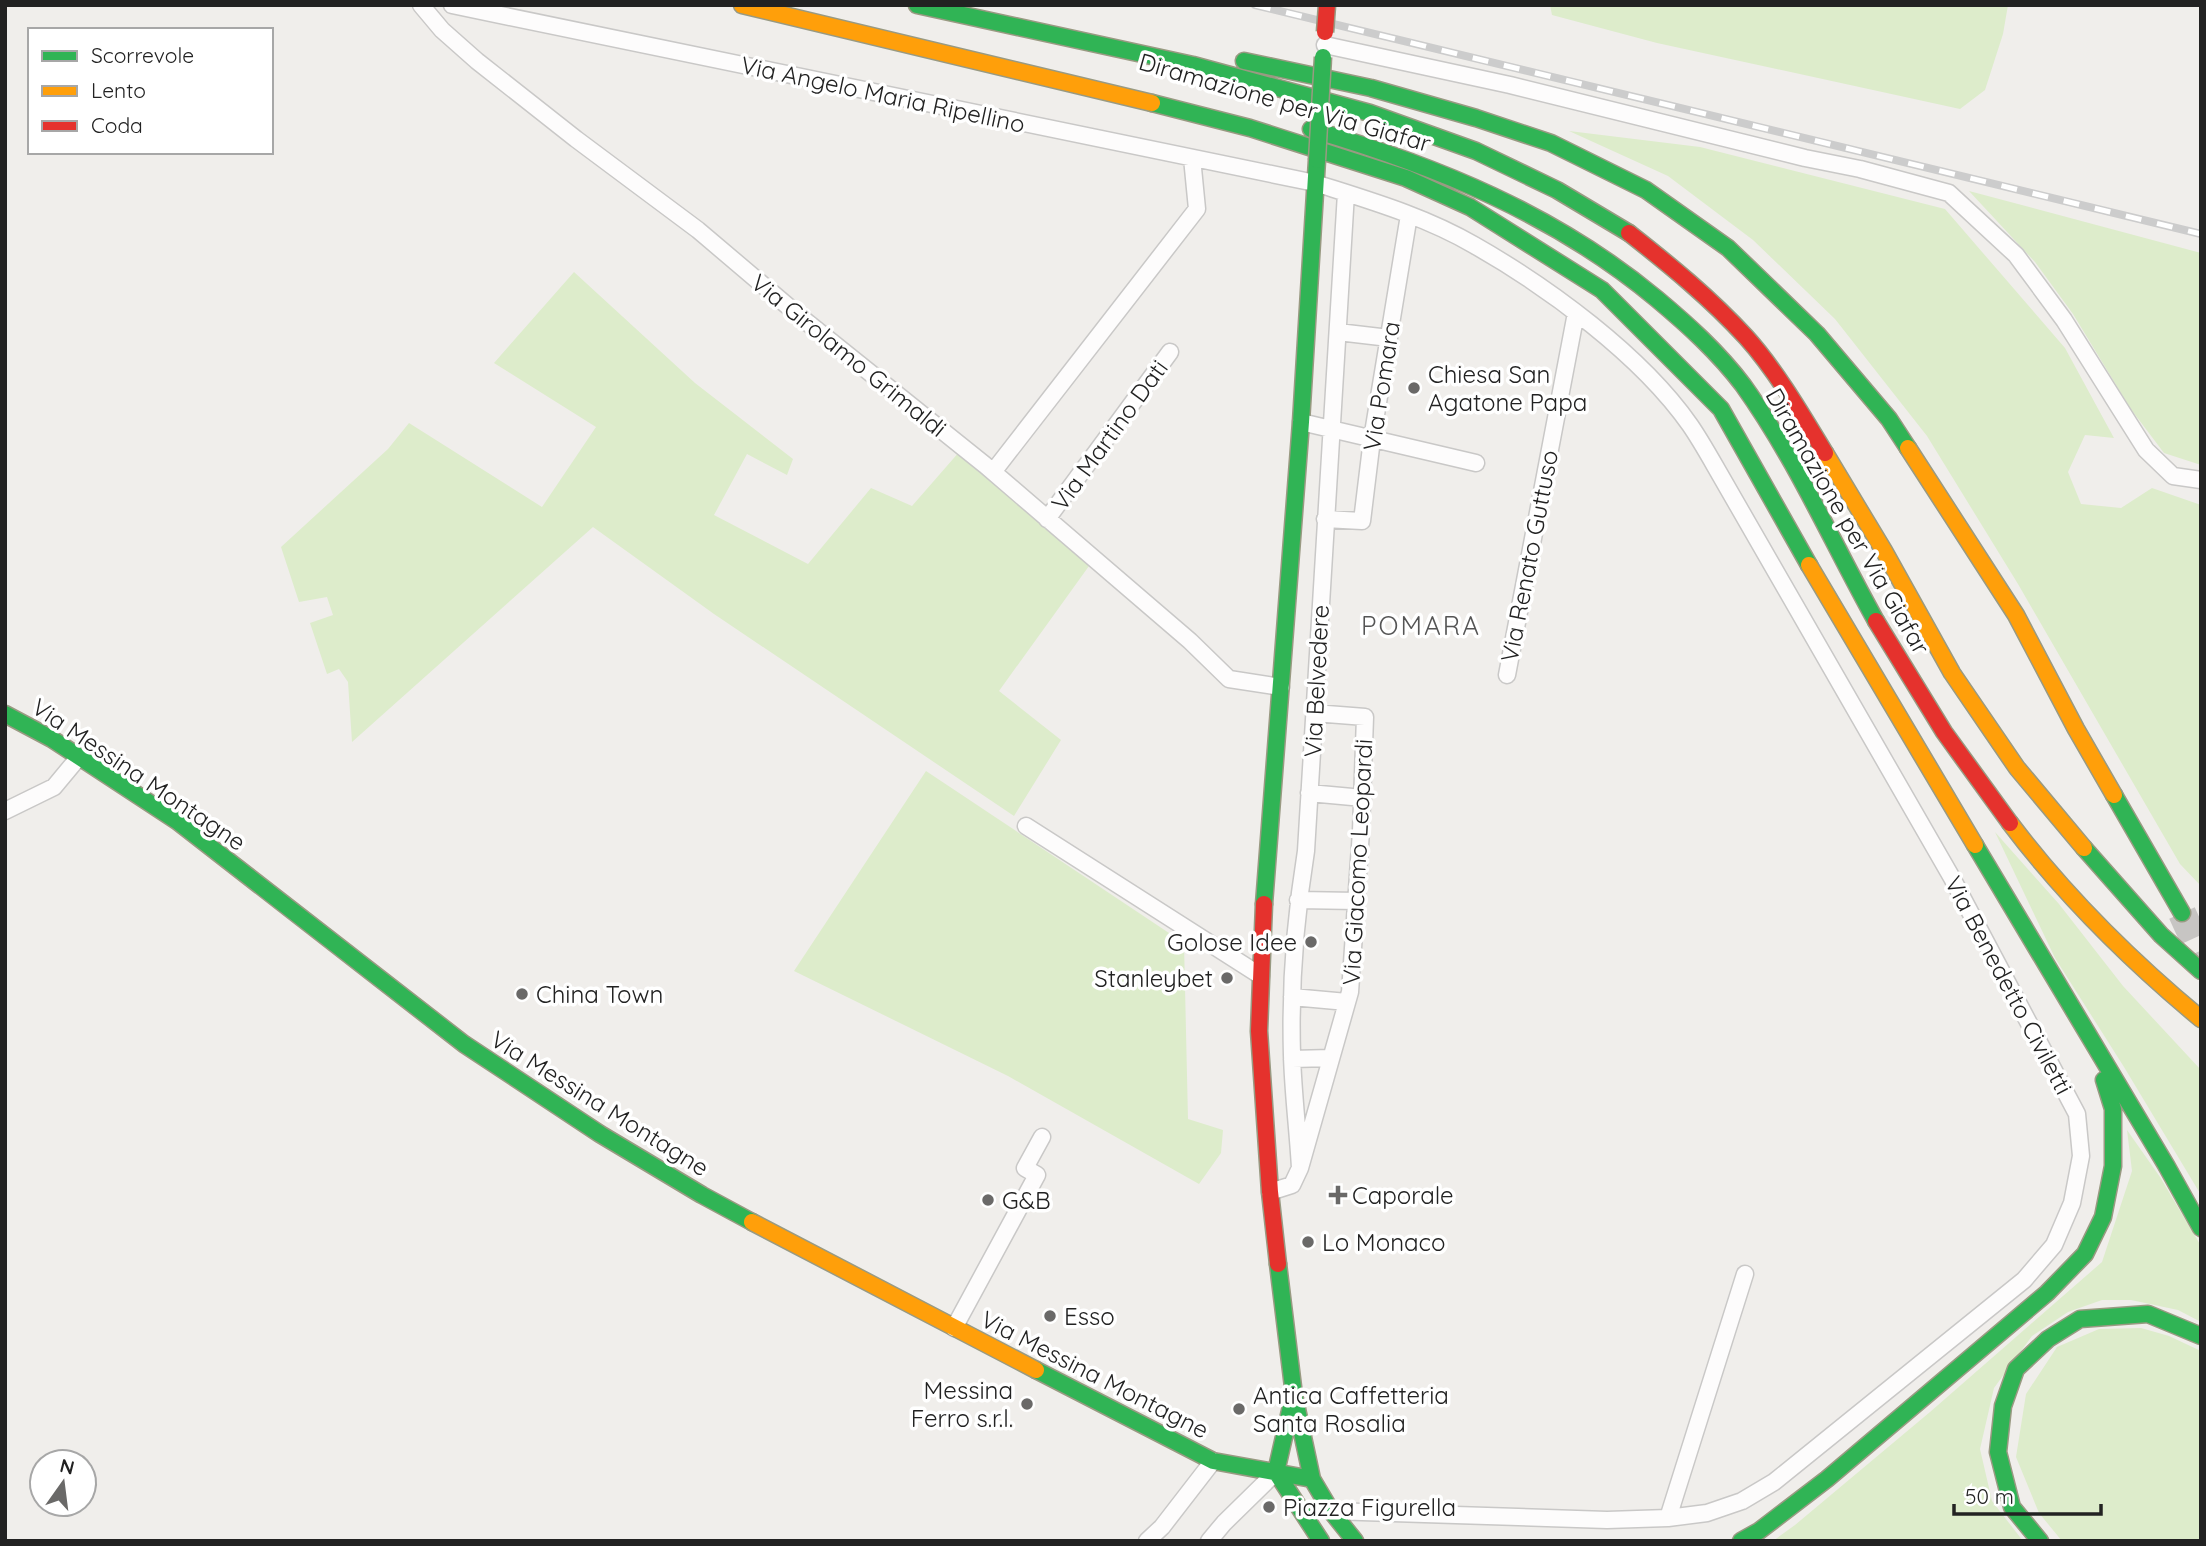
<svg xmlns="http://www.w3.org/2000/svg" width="2206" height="1546" font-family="Quicksand,sans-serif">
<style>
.grass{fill:#ddeccb}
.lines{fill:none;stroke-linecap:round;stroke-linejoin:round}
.highway-tunnel{stroke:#c7c5c3;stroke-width:28;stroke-dasharray:28 14;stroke-linecap:butt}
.street-casing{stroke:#c9c8c7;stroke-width:19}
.fast-casing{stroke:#999a82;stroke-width:19}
.slow-casing{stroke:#999a82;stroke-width:19}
.jam-casing{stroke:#999a82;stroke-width:19}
.street{stroke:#fdfcfc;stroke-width:16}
.fast{stroke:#30b455;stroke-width:16}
.slow{stroke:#ff9f0a;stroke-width:16}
.jam{stroke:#e5322d;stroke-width:16}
.rail-casing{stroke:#ccc;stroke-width:8}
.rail{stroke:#fff;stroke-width:5;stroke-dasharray:16;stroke-linecap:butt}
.fast-bridge-casing{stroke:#999a82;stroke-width:19;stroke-linecap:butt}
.jam-bridge-casing{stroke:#999a82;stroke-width:19;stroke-linecap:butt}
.fast-bridge{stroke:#30b455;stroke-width:16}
.jam-bridge{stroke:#e5322d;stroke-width:16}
.poi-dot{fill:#6a6968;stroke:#fff;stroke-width:2.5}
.labels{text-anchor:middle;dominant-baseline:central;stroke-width:7;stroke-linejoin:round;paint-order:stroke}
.street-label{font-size:24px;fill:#222;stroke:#fff}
.poi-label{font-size:24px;fill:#222;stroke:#fff;text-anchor:start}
.neighbourhood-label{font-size:26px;letter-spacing:2px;fill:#555;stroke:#fff}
</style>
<rect width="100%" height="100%" fill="#f0eeeb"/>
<path class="grass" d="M1550 5H2008L2003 34 1985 90 1960 109 1657 43 1552 15Z
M1569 131 1700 147 1945 209 2065 348 2114 438 2085 435 2068 472 2081 504 2121 508 2152 488 2201 505V886L2180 864 2018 584 1927 436 1835 319 1753 240 1668 176Z
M1969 191 2201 253V465L2164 453 2130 408 2073 314 2035 262Z
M574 272 695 383 793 459 787 475 747 454 714 515 808 564 871 488 912 506 960 451 1089 566 999 691 1061 740 1014 816 714 614 593 527 352 742 348 682 339 669 327 674 310 623 333 615 327 597 299 602 281 547 388 449 409 423 542 507 596 427 494 363Z
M926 771 1184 943 1188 1119 1223 1130 1221 1153 1199 1184 1008 1076 794 971Z
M1995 832 2059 904 2123 986 2201 1070V1195L2124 1067 2055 958Z
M2127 1130 2160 1177 2201 1246V1322L2178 1310 2131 1300H2102L2068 1312 2032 1336 1994 1388 1980 1449 1992 1501 2023 1541H1773L1795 1525 1930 1412 2102 1262 2132 1171Z
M2141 1328 2169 1336 2201 1351V1541H2062L2039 1513 2016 1457 2026 1394 2057 1347 2099 1329Z"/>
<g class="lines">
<path class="highway-tunnel" d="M2182 913 2201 955"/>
<defs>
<path id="street" d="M421 5 442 30 477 61 576 139 698 230 803 319 985 465 1190 641 1229 679 1281 687
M452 5 1315 183C1368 200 1424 216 1474 245 1548 287 1641 355 1690 425 1699 438 1707 452 1715 466L1952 878 2077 1114 2081 1156 2072 1203 2054 1245 2024 1280 1774 1482 1742 1501 1707 1513 1668 1518 1607 1520 1331 1511
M1325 45 1510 85 1805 158 1860 169 1949 193 2016 255 2064 320 2146 450 2173 476 2201 480
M1338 332 1389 338
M1301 422 1476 463
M993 472 1197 209 1192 158
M1047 519 1170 352
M1325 519 1362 521 1372 439 1409 215
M1507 675 1576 313
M1309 793 1363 798
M5 811 54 787 79 757
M1026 826 1261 976
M1298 900 1357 901
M1292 997 1347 1002
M1292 1059 1331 1058
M1300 1168C1298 1131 1293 1093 1292 1055 1290 987 1295 919 1306 851L1346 193
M1270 1192 1292 1185 1300 1168 1350 992 1361 831 1365 717 1314 713
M954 1328 1037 1175 1025 1168 1042 1137
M1668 1518 1745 1274
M1147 1541 1162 1527 1213 1461
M1209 1541 1224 1523 1276 1472"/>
<path id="fast" d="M917 5 1193 65 1370 113 1476 151 1557 190 1629 233
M1244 61 1371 88 1476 118 1551 143 1646 190 1728 248 1817 334 1889 419 1908 448
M1152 103 1250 128 1406 178 1470 207 1602 290 1721 409 1809 565
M1311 129C1436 166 1555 214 1657 299 1688 325 1718 352 1743 385 1796 459 1832 542 1876 621
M5 714 52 739 177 821 464 1044 600 1134 702 1195 752 1222
M2114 795 2182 913
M1975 845 2166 1165 2201 1228
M2084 848 2161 935 2201 971
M1264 904 1301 422 1317 160
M1278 1264 1294 1395 1312 1479 1331 1511 1355 1541
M1036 1370 1213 1461 1312 1479
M1292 1402 1276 1472 1321 1541
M1741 1541 1759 1531 1827 1479 2047 1293 2085 1254 2103 1217 2113 1166V1109L2104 1080
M2040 1541 2012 1507 1998 1452 2003 1406 2016 1369 2048 1339 2080 1319 2148 1314 2201 1336"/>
<path id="slow" d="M742 5 1152 103
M1908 448 2016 615 2076 729 2114 795
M1825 453 1884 551 1952 673 2017 768 2084 848
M1809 565 1975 845
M2010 823C2065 896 2130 960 2201 1019
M752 1222 1036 1370"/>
<path id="jam" d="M1629 233C1671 266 1710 298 1746 337 1775 369 1802 415 1825 453
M1876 621 1944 732 2010 823
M1264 904 1259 1031 1270 1192 1278 1264"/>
</defs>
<use href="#street" class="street-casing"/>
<use href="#fast" class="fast-casing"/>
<use href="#slow" class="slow-casing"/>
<use href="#jam" class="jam-casing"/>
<use href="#street" class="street"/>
<use href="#fast" class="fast"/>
<use href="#slow" class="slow"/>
<use href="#jam" class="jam"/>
<defs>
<path id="rail" d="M1255 5 2201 234"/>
</defs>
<use href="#rail" class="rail-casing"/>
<use href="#rail" class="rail"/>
<defs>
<path id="fast-bridge" d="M1317 160 1323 57"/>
<path id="jam-bridge" d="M1325 32 1327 5"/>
</defs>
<use href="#fast-bridge" class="fast-bridge-casing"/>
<use href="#jam-bridge" class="jam-bridge-casing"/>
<use href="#fast-bridge" class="fast-bridge"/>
<use href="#jam-bridge" class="jam-bridge"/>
</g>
<g class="poi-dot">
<circle cx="1414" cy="388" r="7"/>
<circle cx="1311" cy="942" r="7"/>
<circle cx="1227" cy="978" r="7"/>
<circle cx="522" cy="994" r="7"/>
<path d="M1334.5 1184.5h7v7h7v7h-7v7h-7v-7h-7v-7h7z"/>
<circle cx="988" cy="1200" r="7"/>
<circle cx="1308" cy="1242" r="7"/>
<circle cx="1050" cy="1316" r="7"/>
<circle cx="1027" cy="1404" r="7"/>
<circle cx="1239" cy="1409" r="7"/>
<circle cx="1269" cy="1507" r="7"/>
</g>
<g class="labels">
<g class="street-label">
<text transform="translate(883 94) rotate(12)">Via Angelo Maria Ripellino</text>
<text transform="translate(1285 102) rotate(16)">Diramazione per Via Giafar</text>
<text transform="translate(849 355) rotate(39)">Via Girolamo Grimaldi</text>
<text transform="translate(1381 386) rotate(-81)">Via Pomara</text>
<text transform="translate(1109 435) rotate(-54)">Via Martino Dati</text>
<text transform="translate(1848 521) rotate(60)">Diramazione per Via Giafar</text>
<text transform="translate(1529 556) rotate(-79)">Via Renato Guttuso</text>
<text transform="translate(1316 681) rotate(-87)">Via Belvedere</text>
<text transform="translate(139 774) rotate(34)">Via Messina Montagne</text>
<text transform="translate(1357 862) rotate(-87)">Via Giacomo Leopardi</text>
<text transform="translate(2009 985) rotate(62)">Via Benedetto Civiletti</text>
<text transform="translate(600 1103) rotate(32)">Via Messina Montagne</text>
<text transform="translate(1095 1374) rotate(27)">Via Messina Montagne</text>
</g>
<g class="poi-label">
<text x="1428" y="374">Chiesa San<tspan x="1428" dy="28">Agatone Papa</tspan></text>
<text x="1297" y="942" text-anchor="end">Golose Idee</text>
<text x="1213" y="978" text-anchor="end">Stanleybet</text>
<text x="536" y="994">China Town</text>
<text x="1352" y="1195">Caporale</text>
<text x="1002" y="1200">G&amp;B</text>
<text x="1322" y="1242">Lo Monaco</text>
<text x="1064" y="1316">Esso</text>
<text x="1013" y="1390" text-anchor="end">Messina<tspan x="1013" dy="28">Ferro s.r.l.</tspan></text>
<text x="1253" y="1395">Antica Caffetteria<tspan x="1253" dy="28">Santa Rosalia</tspan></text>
<text x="1283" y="1507">Piazza Figurella</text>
</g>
<g class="neighbourhood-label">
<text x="1421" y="625">POMARA</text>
</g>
</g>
<rect width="2206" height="1546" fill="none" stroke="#222222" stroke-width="14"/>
<rect x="28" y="28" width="245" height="126" fill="#ffffff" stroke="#a7a7a7" stroke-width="2"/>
<rect x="42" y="51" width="35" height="10" fill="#30b455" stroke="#a7a7a7" stroke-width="2"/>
<text x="91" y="63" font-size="21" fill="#222222">Scorrevole</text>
<rect x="42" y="86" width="35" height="10" fill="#ff9f0a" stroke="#a7a7a7" stroke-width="2"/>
<text x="91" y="98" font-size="21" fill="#222222">Lento</text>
<rect x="42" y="121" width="35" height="10" fill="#e5322d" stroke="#a7a7a7" stroke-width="2"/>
<text x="91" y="133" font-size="21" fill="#222222">Coda</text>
<g transform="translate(63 1483) rotate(14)"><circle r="33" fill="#ffffff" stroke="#a7a7a7" stroke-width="2"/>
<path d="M0-5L12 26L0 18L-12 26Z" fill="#6a6968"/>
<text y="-10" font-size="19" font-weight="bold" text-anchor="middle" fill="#222222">N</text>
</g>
<path d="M1954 1504v10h147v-10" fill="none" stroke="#222222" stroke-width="3.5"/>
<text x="1965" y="1504" font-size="21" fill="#222222" stroke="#ffffff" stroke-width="5" paint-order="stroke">50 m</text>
</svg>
